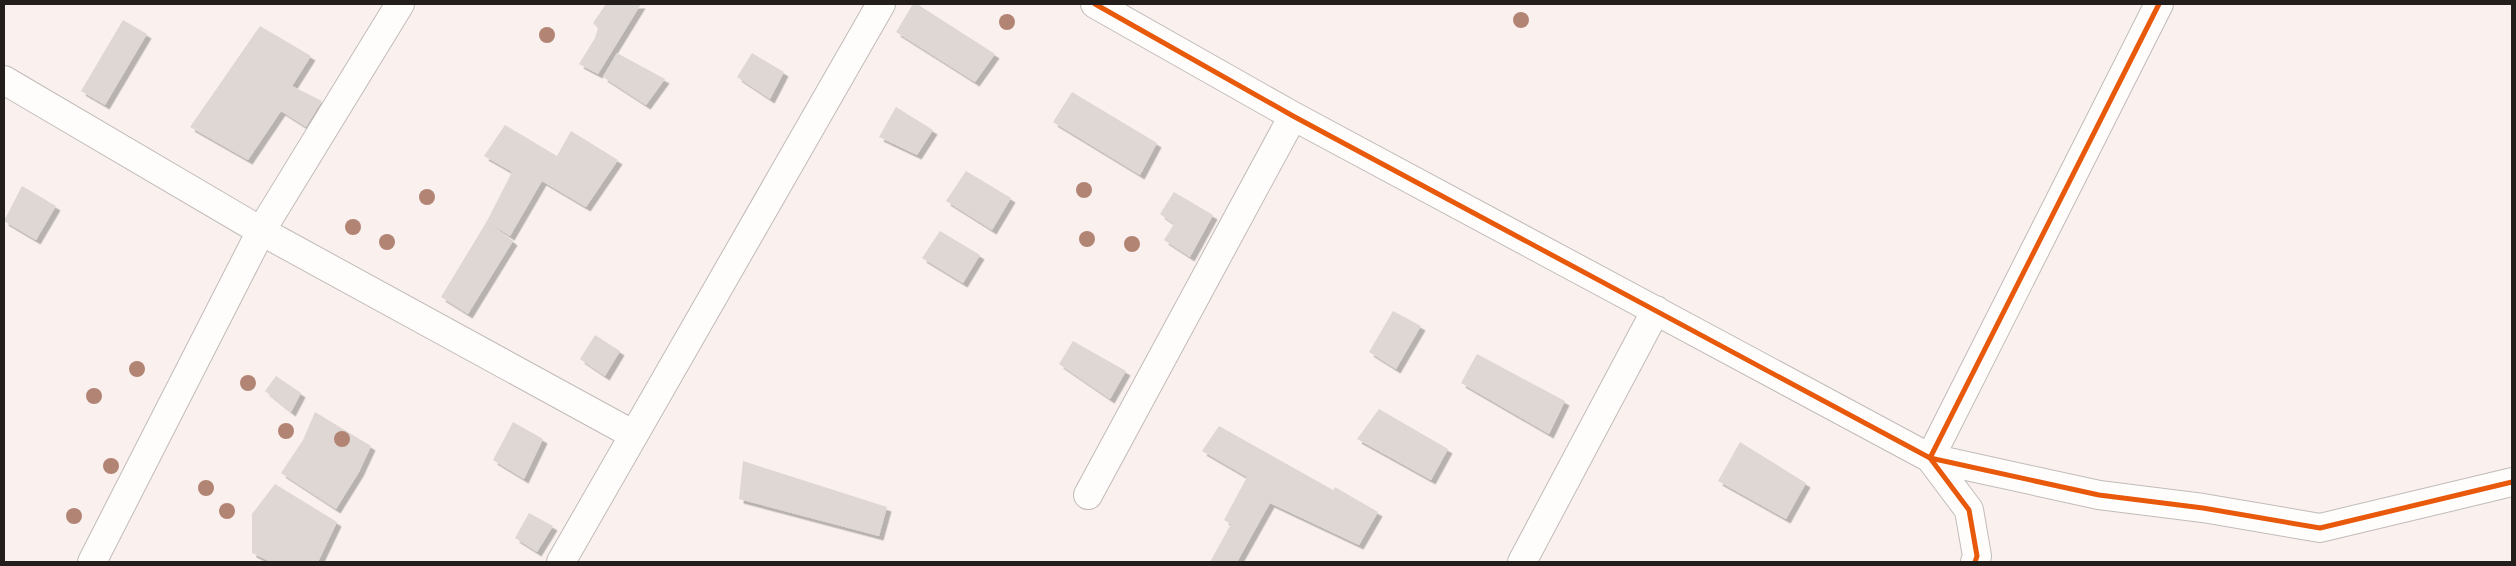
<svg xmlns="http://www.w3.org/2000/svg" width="2516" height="566" font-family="'Exo 2',sans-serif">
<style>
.building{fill:#ded7d4;filter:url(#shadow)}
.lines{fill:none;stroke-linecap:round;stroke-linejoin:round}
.street-casing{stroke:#c1bbb8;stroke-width:30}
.street{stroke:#fefdfc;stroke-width:28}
.cycleway-casing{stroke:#fff;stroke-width:8}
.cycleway{stroke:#e8590c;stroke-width:5}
.tree{fill:#b28474}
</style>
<defs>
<filter id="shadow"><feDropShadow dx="4.5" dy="4.5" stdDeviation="0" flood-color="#0004"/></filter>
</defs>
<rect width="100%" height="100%" fill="#faf1ee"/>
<path class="building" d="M606 4H641L598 74 579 64 595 38 598 28 593 23Z
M913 4H917L995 54 975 82 896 32Z
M123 20 147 34 105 105 81 91Z
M260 26 311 56 292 86 322 101 306 127 281 111 248 160 190 127Z
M617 53 665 79 646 105 603 77Z
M752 53 784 72 770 99 737 77Z
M1072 92 1157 143 1140 175 1053 122Z
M896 107 933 130 917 155 879 137Z
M505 125 557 156 571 131 618 160 586 207 542 181 510 236 491 224 513 241 468 314 441 297 487 221 512 172 484 156Z
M966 171 1011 198 992 230 946 201Z
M22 186 56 206 36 240 4 221Z
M1174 192 1213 215 1190 257 1164 240 1174 224 1160 214Z
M940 231 980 255 963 283 922 258Z
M1393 311 1421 326 1396 369 1369 352Z
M595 335 620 351 605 376 580 359Z
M1073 341 1126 371 1110 399 1059 364Z
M1477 354 1565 401 1549 434 1461 383Z
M276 376 301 393 291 412 265 391Z
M1379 409 1448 449 1431 480 1357 439Z
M315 412 371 446 359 472 336 509 281 473 303 440Z
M513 422 543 439 524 479 493 460Z
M1219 426 1333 490 1328 500 1335 487 1378 512 1359 545 1270 503 1237 562H1210L1231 524 1224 520 1247 477 1202 451Z
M1740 442 1806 483 1786 519 1718 481Z
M743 461 887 507 879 536 739 499Z
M275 484 337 522 318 562H271L252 553V514Z
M529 513 553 526 537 552 515 538Z"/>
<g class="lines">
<defs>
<path id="street" d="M1095 4 1293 116 1930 458 1969 510 1977 556 1975 562
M2159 4 1930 458 2099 495 2203 508 2320 528 2512 482
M4 80 261 231 634 435
M1088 495 1293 116
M92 562 261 231 400 4
M561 562 881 4
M1522 562 1656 310"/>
</defs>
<use href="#street" class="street-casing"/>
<use href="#street" class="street"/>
<defs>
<path id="cycleway" d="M1095 4 1293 116 1930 458 1969 510 1977 556 1975 562
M2159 4 1930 458 2099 495 2203 508 2320 528 2512 482"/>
</defs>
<use href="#cycleway" class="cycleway-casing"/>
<use href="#cycleway" class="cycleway"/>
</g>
<g class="tree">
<circle cx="1521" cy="20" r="8"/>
<circle cx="1007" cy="22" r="8"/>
<circle cx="547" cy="35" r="8"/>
<circle cx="1084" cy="190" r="8"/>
<circle cx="427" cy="197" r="8"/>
<circle cx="353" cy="227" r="8"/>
<circle cx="1087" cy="239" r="8"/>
<circle cx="387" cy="242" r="8"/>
<circle cx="1132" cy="244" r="8"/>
<circle cx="137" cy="369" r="8"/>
<circle cx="248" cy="383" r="8"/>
<circle cx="94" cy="396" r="8"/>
<circle cx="286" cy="431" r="8"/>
<circle cx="342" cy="439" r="8"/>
<circle cx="111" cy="466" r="8"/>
<circle cx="206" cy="488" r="8"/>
<circle cx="227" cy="511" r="8"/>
<circle cx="74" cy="516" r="8"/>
</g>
<rect width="2516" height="566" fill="none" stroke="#231d1b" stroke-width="10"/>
</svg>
